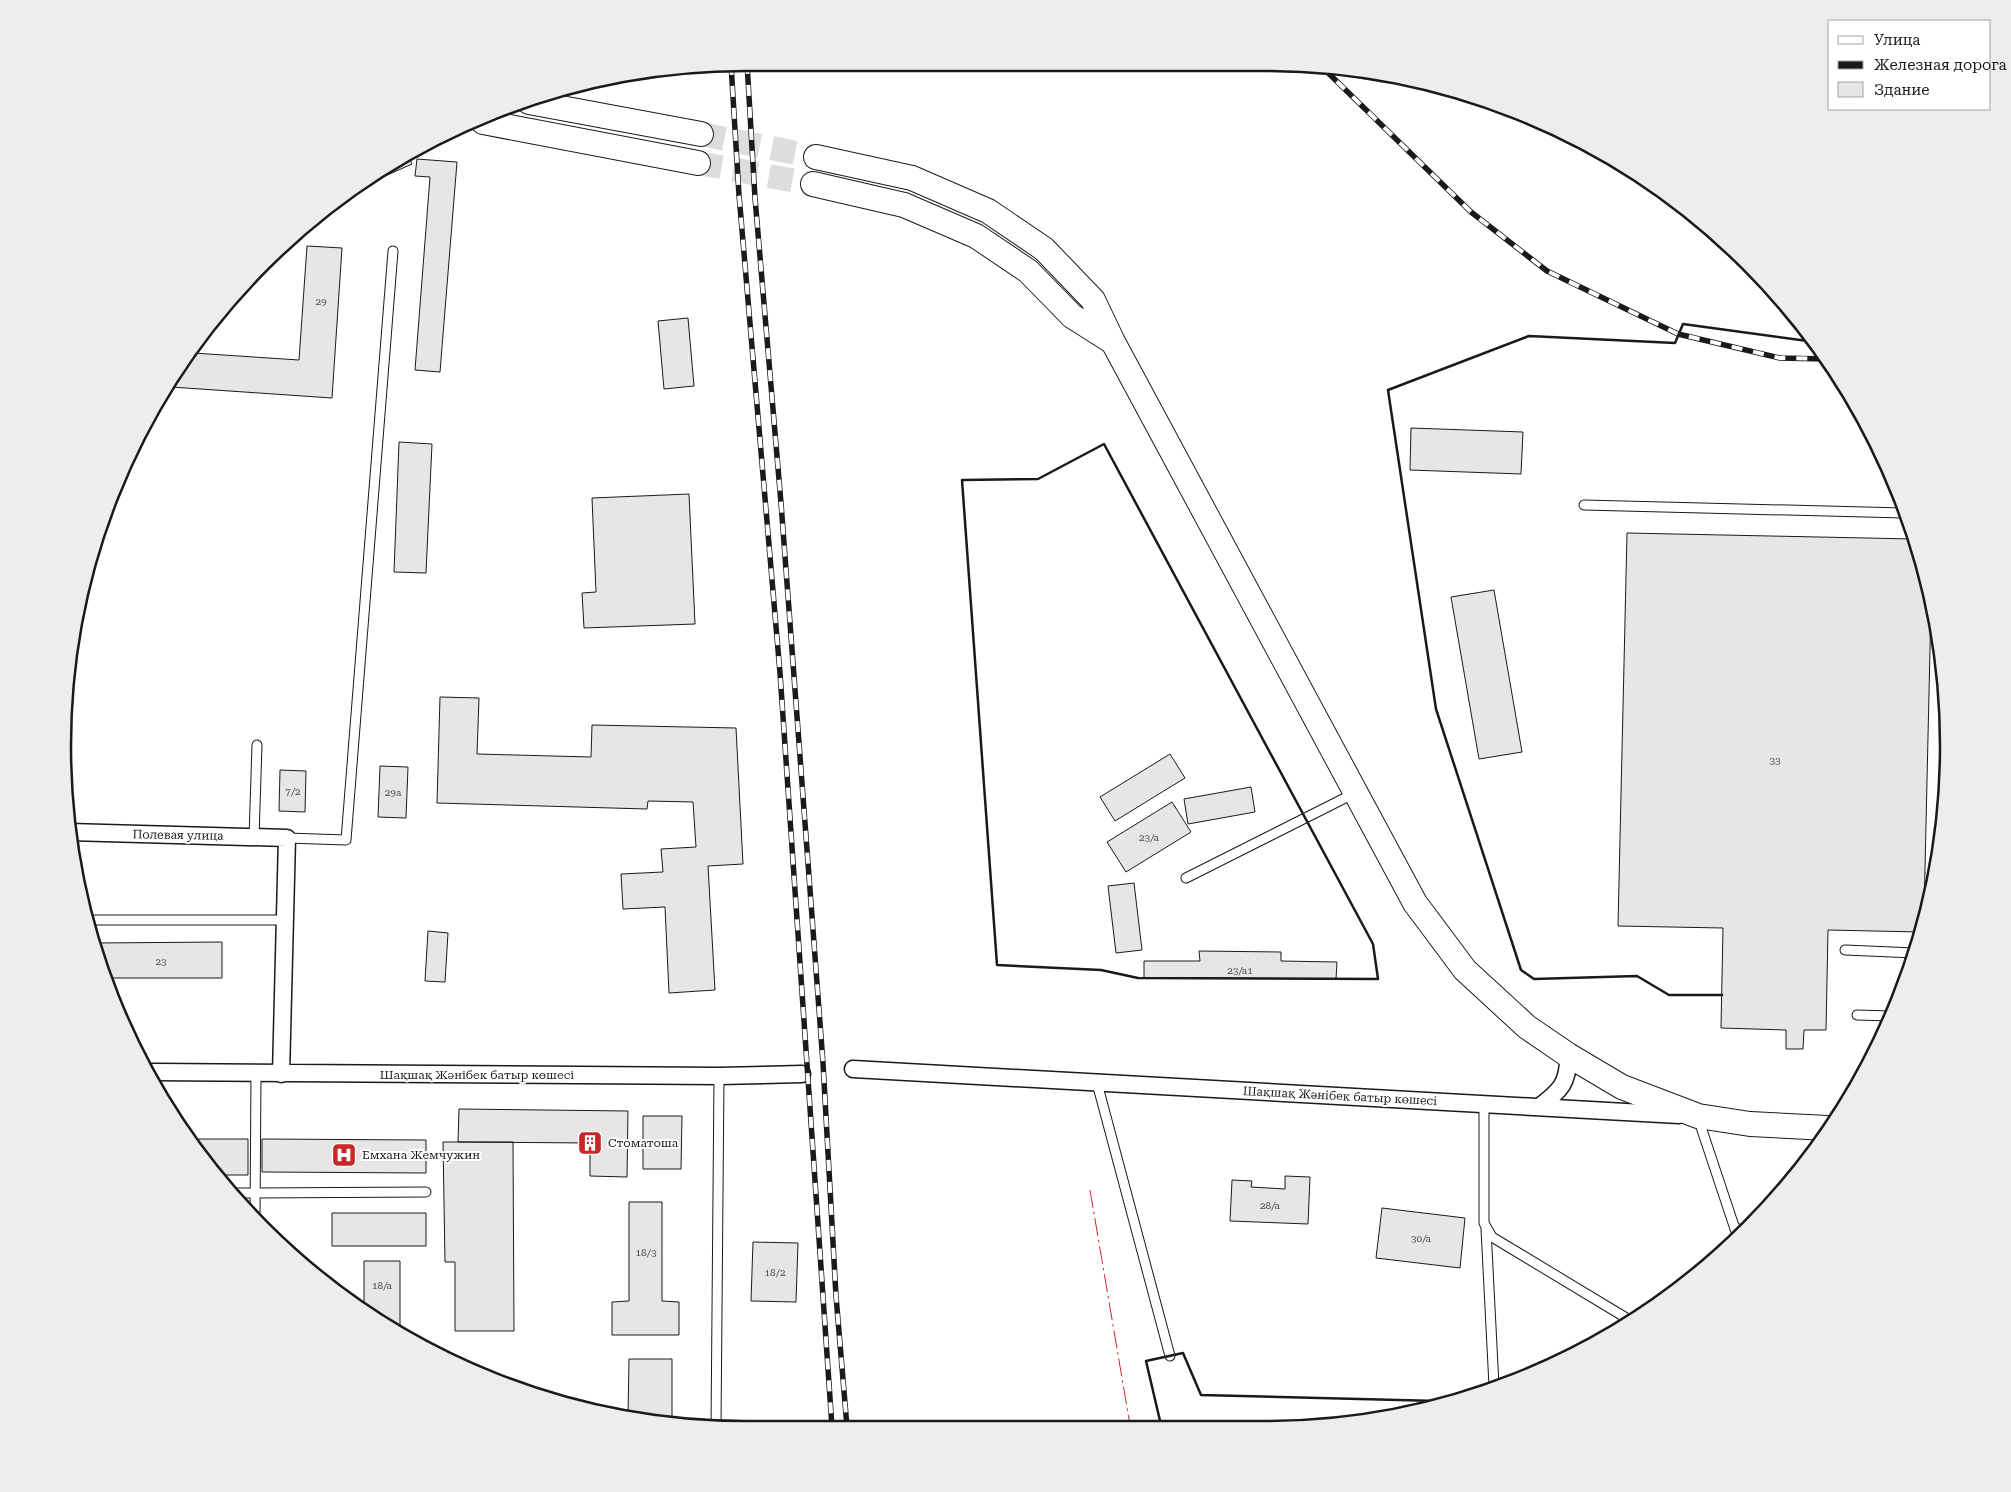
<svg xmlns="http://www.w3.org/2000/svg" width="2011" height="1492" font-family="'Roboto Serif',serif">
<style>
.building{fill:#e6e6e6;stroke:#1a1a1a}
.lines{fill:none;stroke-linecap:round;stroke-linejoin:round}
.secondary-tunnel{stroke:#ddd;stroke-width:24;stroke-dasharray:24 12;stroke-linecap:butt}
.service-casing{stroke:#1a1a1a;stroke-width:11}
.minor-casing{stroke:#1a1a1a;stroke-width:19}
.secondary-casing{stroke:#1a1a1a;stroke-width:26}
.service{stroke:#fff;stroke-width:9}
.minor{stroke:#fff;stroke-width:16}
.secondary{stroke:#fff;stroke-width:24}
.rail-casing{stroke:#1a1a1a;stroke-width:5.5}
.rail{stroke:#fff;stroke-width:4;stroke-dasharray:11;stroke-linecap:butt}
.wall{stroke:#1a1a1a;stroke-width:2.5}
.power{stroke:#c62828;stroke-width:1;stroke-dasharray:18 4 2.5 4;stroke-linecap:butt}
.labels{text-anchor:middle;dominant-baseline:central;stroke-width:4;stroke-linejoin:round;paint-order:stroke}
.number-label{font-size:10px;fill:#4d4d4d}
.street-label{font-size:12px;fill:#1a1a1a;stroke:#fff}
.poi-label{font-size:12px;fill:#1a1a1a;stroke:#fff;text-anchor:start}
.rim{fill:none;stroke:#1a1a1a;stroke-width:2.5}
</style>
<rect width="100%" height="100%" fill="#fff"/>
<path class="building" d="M407 153 412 164 354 190 404 154Z
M417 159 457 162 440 372 415 370 430 177 415 176Z
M307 246 342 248 332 398 171 387 193 353 299 360Z
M688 318 694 386 664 389 658 321Z
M1411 428 1523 432 1521 474 1410 470Z
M399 442 432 444 426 573 394 572Z
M689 494 695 624 584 628 582 593 596 592 592 498Z
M1627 533 1914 539 1925 569 1931 606 1924 913 1920 932 1828 930 1826 1030H1804L1803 1049H1786V1030L1721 1028 1723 928 1618 926Z
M1494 590 1522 752 1479 759 1451 597Z
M440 697 479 698 477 754 591 757 592 725 736 728 743 864 708 866 715 990 669 993 665 907 623 909 621 874 663 872 661 849 696 847 693 802 648 801 647 809 437 803Z
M1170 754 1185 778 1115 821 1100 797Z
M380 766 408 767 406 818 378 817Z
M280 770 306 771 305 812 279 811Z
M1251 787 1255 812 1188 824 1184 799Z
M1172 802 1191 832 1126 872 1107 842Z
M1134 883 1142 950 1116 953 1108 886Z
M428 931 448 933 445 982 425 981Z
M222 942V978H106L95 943Z
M1199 951 1281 952V961L1337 962 1336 979 1144 978V961H1200Z
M459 1109 628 1111 627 1177 590 1176V1143L458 1142Z
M643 1116H682L681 1169H643Z
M190 1139H248V1175H216L204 1162Z
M262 1139 426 1140V1173L262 1172Z
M443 1142H513L514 1331H455V1262H445Z
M1285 1176 1310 1177 1308 1224 1230 1221 1232 1180 1252 1181 1251 1187 1285 1189Z
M629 1202H662V1301L679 1302V1335H612V1302L629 1301Z
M1382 1208 1465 1218 1460 1268 1376 1258Z
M332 1213H426V1246H332Z
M753 1242 798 1243 796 1302 751 1301Z
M364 1261H400V1335L364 1309Z
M629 1359H672V1423L628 1416Z"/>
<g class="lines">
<path class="secondary-tunnel" d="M701 134 816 157
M698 163 813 184"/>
<defs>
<path id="service" d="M1584 505 1904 513
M254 837 257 745
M287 838 346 840 393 251
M1186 878 1355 793
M88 920H285
M1845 950 1915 953
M1857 1015 1890 1016
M1097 1083 1170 1356
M1484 1104V1223L1492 1237 1628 1319
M1698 1118 1735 1229H1744
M232 1193 426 1192
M255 1217 256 1074
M1486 1229 1494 1386
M716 1428 719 1076"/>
<path id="minor" d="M69 832 287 838 281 1074
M853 1069 1679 1115
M152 1072 719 1076 802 1074
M1539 1107C1560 1091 1569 1083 1568 1055"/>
<path id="secondary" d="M529 102 701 134
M483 122 698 163
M816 157 912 178 988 211 1044 249 1093 300 1113 342 1415 903 1465 970 1527 1027 1568 1055 1622 1087 1698 1116 1750 1124 1828 1128
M813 184 904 205 976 236 1028 271 1072 316 1113 342"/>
</defs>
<use href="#service" class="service-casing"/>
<use href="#minor" class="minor-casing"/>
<use href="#secondary" class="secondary-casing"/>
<use href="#service" class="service"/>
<use href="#minor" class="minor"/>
<use href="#secondary" class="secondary"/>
<defs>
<path id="rail" d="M747 63 755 198 781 503 823 1063 836 1296 847 1427
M731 64 739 195 780 673 832 1427
M1321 66 1471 212 1547 271 1678 334 1780 358 1825 359"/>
</defs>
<use href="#rail" class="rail-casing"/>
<use href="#rail" class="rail"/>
<path class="wall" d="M1104 444 1373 944 1378 979 1138 978 1101 970 997 965 962 480 1038 479Z
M1722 995H1669L1637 976 1534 979 1521 970 1436 709 1388 390 1529 336 1675 343 1683 324 1815 342
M1161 1425 1146 1361 1183 1353 1201 1395 1438 1401"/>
<path class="power" d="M1090 1190 1130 1425"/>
</g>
<defs>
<symbol id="building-square" viewBox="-11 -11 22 22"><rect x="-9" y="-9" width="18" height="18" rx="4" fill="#c62828" stroke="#fff"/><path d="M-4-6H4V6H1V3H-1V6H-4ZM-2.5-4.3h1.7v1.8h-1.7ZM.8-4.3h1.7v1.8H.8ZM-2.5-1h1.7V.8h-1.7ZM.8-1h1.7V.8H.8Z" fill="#fff"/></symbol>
<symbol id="hospital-square" viewBox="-11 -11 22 22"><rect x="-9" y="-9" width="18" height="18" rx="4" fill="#c62828" stroke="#fff"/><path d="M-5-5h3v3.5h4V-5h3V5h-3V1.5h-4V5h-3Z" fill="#fff"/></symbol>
</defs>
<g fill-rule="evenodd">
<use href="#building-square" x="576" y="1129" width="28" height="28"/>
<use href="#hospital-square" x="330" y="1141" width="28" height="28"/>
</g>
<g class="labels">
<g class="number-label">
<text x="321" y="301">29</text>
<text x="1775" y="760">33</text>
<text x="293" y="791">7/2</text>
<text x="393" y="792">29а</text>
<text x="1149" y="837">23/а</text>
<text x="161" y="961">23</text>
<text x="1240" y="970">23/а1</text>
<text x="1270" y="1205">28/а</text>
<text x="1421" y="1238">30/а</text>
<text x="646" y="1252">18/3</text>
<text x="775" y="1272">18/2</text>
<text x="382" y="1285">18/а</text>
</g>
<g class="street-label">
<text transform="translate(178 835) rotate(1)">Полевая улица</text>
<text x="477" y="1075">Шақшақ Жәнібек батыр көшесі</text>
<text transform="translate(1340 1096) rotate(3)">Шақшақ Жәнібек батыр көшесі</text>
</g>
<g class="poi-label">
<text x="608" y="1143">Стоматоша</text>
<text x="362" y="1155">Емхана Жемчужин</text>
</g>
</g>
<path d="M0 0H2011V1492H0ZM746 71H1265A675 675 0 0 1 1940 746V746A675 675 0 0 1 1265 1421H746A675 675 0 0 1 71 746V746A675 675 0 0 1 746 71Z" fill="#ededed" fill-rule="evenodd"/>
<path class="rim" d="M746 71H1265A675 675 0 0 1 1940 746V746A675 675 0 0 1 1265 1421H746A675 675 0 0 1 71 746V746A675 675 0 0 1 746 71Z"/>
<rect x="1828" y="20" width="162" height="90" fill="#ffffff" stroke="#a3a3a3"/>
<rect x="1838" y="36" width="25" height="8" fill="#ffffff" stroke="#a3a3a3"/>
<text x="1874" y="45" font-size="15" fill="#1a1a1a">Улица</text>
<rect x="1838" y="61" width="25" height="8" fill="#1a1a1a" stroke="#a3a3a3"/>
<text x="1874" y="70" font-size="15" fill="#1a1a1a">Железная дорога</text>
<rect x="1838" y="82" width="25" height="15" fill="#e6e6e6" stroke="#a3a3a3"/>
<text x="1874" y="95" font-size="15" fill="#1a1a1a">Здание</text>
</svg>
